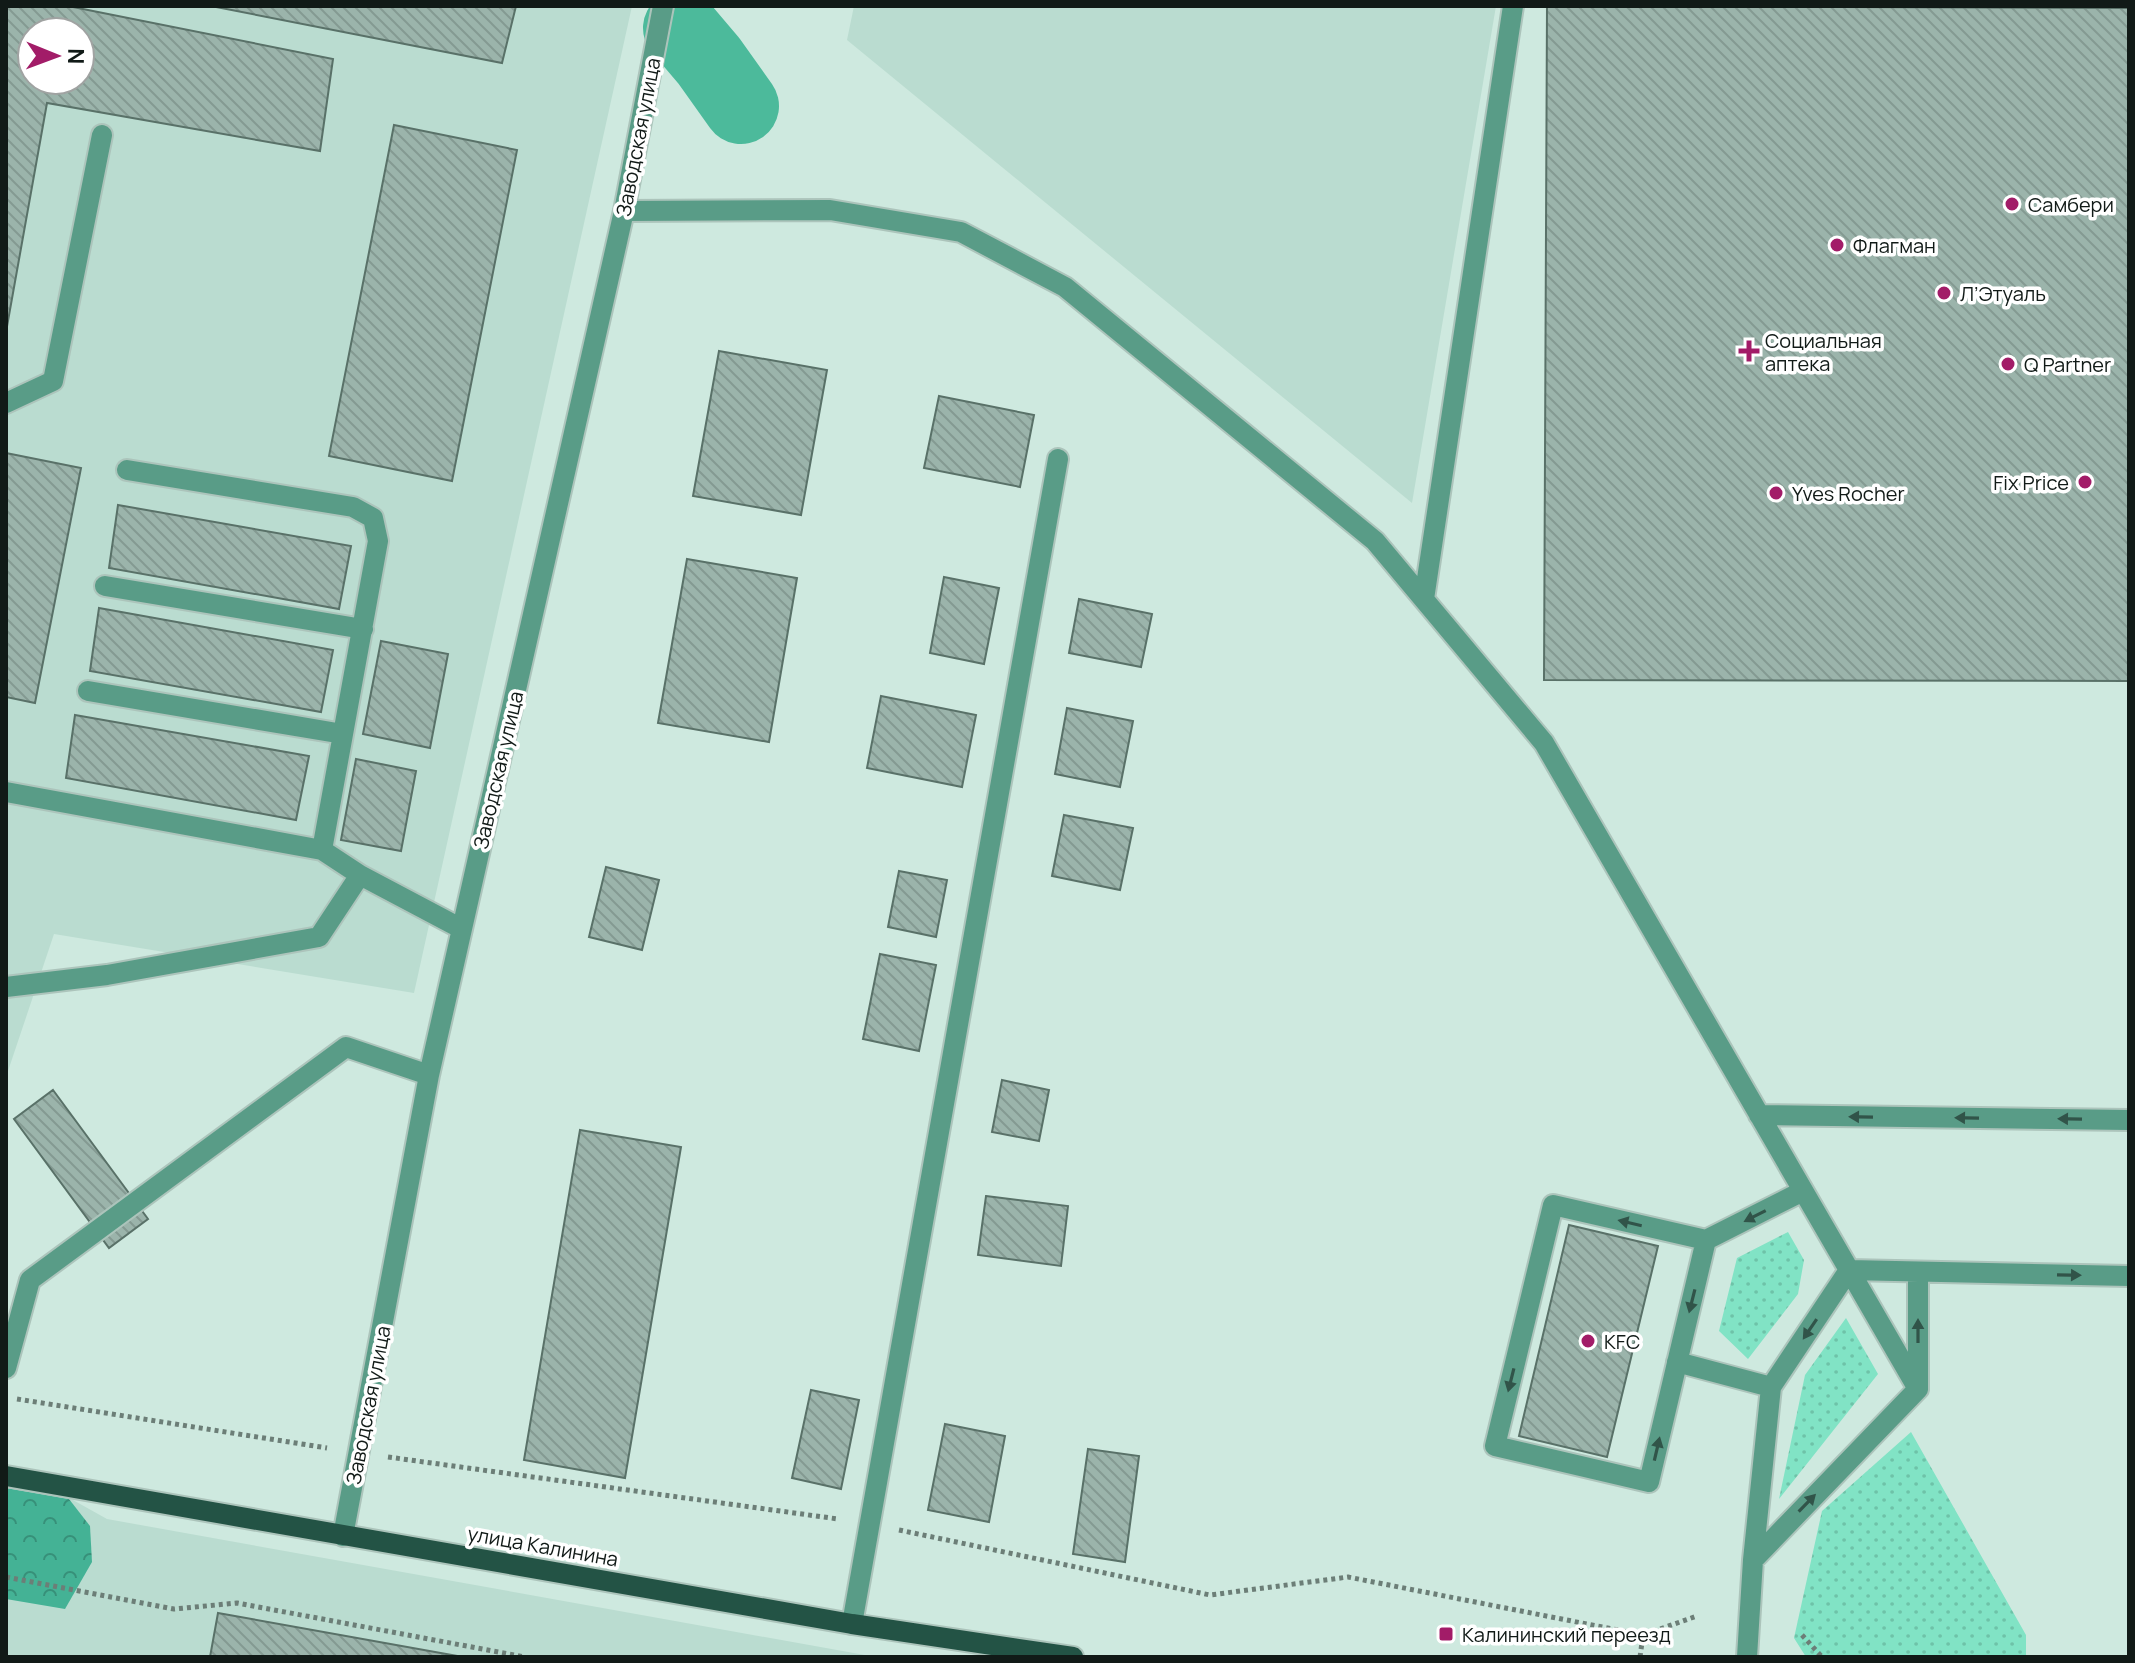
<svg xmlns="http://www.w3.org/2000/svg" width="2135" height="1663" font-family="Manrope,sans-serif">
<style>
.built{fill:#badcd0;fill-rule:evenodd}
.grass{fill:url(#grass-dots)}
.forest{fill:url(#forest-crowns)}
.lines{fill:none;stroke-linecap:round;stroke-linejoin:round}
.river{stroke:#4cba9b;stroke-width:76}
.building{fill:url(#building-back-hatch);stroke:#597168;stroke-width:2;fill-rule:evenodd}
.minor-casing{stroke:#acc4bb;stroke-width:24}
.major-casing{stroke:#acc4bb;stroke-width:24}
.path{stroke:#6c7e77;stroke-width:5;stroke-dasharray:4 4;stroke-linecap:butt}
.minor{stroke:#599c87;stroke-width:20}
.major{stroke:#235345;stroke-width:20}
.oneway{fill:#315449}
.poi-dot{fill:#a21c68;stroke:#fff;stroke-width:3}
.labels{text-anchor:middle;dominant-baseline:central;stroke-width:7;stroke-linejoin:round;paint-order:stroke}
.street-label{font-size:20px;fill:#111a17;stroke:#fff}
.poi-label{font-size:20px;fill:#111a17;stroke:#fff;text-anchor:start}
</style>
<defs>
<pattern id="grass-dots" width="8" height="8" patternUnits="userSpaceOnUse" patternTransform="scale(2)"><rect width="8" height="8" fill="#81e3c5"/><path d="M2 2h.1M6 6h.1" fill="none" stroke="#6ec2a8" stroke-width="1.8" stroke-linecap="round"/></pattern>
<pattern id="forest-crowns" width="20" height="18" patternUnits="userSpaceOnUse" patternTransform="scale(2)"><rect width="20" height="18" fill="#44b295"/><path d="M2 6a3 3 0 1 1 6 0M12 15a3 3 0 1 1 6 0" fill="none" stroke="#379079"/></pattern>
<pattern id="building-back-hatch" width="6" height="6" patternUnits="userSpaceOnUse" patternTransform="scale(2)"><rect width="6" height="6" fill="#9bb4ab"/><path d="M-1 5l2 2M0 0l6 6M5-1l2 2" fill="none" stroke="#849a92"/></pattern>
</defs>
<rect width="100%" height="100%" fill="#cee9df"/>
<path class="built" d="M6 6H632L414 993 54 934 6 1077ZM32 32H80V80H32Z
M854 6H1496L1412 503 847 40Z
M6 1484 64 1495 107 1519 876 1657H6Z"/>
<path class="grass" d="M1788 1232 1804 1260 1798 1294 1748 1359 1719 1331 1737 1258Z
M1846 1318 1878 1374 1779 1499 1805 1375Z
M1911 1432 2026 1635V1657H1806L1794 1638 1822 1511Z"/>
<path class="forest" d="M6 1488 69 1499 90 1526 92 1562 65 1609 6 1599Z"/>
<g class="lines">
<path class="river" d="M681 28 709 61 741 106"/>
</g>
<path class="building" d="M6 6H68L333 59 320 151 47 103 6 332ZM32 32H80V80H32Z
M211 6H516L502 63Z
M1547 6 2129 8V681L1544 680Z
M394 125 517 150 452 481 329 456Z
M719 351 827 370 801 515 693 496Z
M939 396 1034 415 1020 487 924 468Z
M6 453 81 468 35 703 6 697Z
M118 505 351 546 339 609 109 568Z
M687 559 797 578 769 742 658 723Z
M944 577 999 588 984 664 930 653Z
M1079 599 1152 614 1141 667 1069 653Z
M99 608 333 650 321 712 90 671Z
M381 641 448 654 430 748 363 734Z
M881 696 976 715 962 787 867 768Z
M1067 708 1133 721 1120 787 1055 774Z
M75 715 309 756 296 820 66 778Z
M356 759 416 771 401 851 341 840Z
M1064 815 1133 828 1120 890 1052 876Z
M606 867 659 880 642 950 589 937Z
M899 871 947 880 936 937 888 927Z
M880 954 936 965 919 1051 863 1039Z
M1002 1080 1049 1090 1039 1141 992 1132Z
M53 1090 148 1219 109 1248 14 1119Z
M580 1130 681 1147 625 1478 524 1460Z
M986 1196 1068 1206 1061 1266 978 1255Z
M1569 1225 1658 1246 1607 1457 1519 1436Z
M811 1390 859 1400 841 1489 792 1478Z
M945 1424 1005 1436 989 1522 928 1510Z
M1088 1449 1139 1456 1125 1562 1073 1554Z
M218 1613 463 1657H210Z"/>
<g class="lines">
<defs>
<path id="minor" d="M624 211 830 210 961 232 1065 287 1375 541 1544 743 1918 1389
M6 403 53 381 102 135
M127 470 353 507 373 518 378 541 322 850 360 875 462 929
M105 586 363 629
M1424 599 1513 6
M88 691 343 734
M6 792 322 850
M6 987 107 975 319 937 360 875
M1759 1115 2129 1120
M1706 1240 1649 1482 1495 1446 1553 1205 1706 1240 1803 1191
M1849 1270 2129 1276
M1677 1362 1771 1387
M6 1368 30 1280 346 1047 429 1075
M343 1536 429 1075 624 211 663 6
M1753 1560 1918 1389V1272
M852 1624 1058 459
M1747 1657 1753 1560 1771 1387 1849 1270"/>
<path id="major" d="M6 1476 852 1624 1073 1657"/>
</defs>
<use href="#minor" class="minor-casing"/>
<use href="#major" class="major-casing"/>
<path class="path" d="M17 1399 327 1448
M388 1457 838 1519
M899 1530 1210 1595 1348 1577 1643 1635 1697 1616
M6 1577 174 1609 237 1603 525 1657
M1802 1635 1822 1657
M1640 1657 1643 1635"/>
<use href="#minor" class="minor"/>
<use href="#major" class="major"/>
</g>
<defs><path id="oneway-solid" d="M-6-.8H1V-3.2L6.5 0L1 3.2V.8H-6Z" transform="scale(2)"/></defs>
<g class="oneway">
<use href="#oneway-solid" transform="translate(1861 1117) rotate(-179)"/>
<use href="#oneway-solid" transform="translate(1967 1118) rotate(-179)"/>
<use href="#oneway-solid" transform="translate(2070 1119) rotate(-179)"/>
<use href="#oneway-solid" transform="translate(1755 1216) rotate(153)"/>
<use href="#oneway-solid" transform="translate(1630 1223) rotate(-167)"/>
<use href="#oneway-solid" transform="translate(2069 1275) rotate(1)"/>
<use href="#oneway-solid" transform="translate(1692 1301) rotate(104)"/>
<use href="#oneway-solid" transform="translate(1810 1329) rotate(124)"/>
<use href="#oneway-solid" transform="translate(1918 1331) rotate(-90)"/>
<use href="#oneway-solid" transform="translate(1511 1380) rotate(104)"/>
<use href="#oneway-solid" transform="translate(1657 1449) rotate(-77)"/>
<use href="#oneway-solid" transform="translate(1807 1503) rotate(-46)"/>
</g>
<g class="poi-dot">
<circle cx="2012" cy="204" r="8"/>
<circle cx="1837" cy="245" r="8"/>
<circle cx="1944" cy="293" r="8"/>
<path d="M1745 339h8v8h8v8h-8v8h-8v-8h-8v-8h8z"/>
<circle cx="2008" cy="364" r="8"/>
<circle cx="2085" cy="482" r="8"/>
<circle cx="1776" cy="493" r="8"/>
<circle cx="1588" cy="1341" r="8"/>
<rect x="1438" y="1626" width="16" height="16" rx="4"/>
</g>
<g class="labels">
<g class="street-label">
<text transform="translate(638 137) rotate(-79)">Заводская улица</text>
<text transform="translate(498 770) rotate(-77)">Заводская улица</text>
<text transform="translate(368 1405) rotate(-79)">Заводская улица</text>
<text transform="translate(543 1546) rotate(10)">улица Калинина</text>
</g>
<g class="poi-label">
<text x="2028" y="204">Самбери</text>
<text x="1853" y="245">Флагман</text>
<text x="1960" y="293">Л’Этуаль</text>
<text x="1765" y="340">Социальная<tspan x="1765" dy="23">аптека</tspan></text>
<text x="2024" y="364">Q Partner</text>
<text x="2069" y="482" text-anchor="end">Fix Price</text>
<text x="1792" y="493">Yves Rocher</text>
<text x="1604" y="1341">KFC</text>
<text x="1462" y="1634">Калининский переезд</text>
</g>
</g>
<rect width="2135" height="1663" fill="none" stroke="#111a17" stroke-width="16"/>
<g transform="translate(56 56) rotate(91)"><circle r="38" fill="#ffffff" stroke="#a0a3a2" stroke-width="2"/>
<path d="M0-6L14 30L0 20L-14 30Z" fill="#a21c68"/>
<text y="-12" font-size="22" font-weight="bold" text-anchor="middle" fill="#111a17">N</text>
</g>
</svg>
